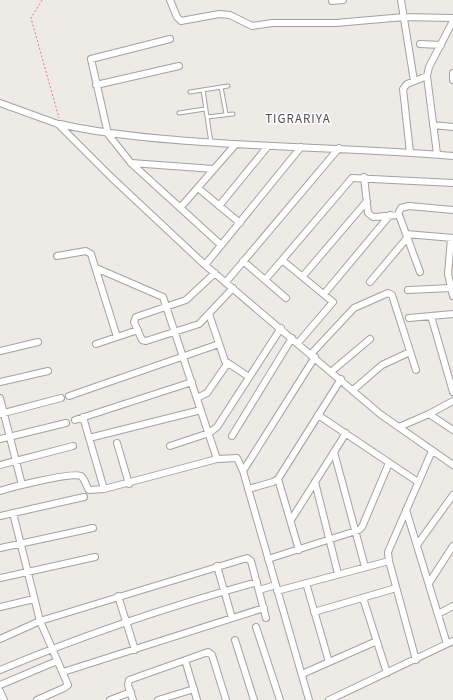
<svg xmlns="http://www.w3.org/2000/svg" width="453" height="700" font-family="'Source Sans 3',sans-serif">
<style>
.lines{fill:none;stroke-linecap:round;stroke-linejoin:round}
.service-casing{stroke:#a2a2a2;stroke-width:5}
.minor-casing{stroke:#a2a2a2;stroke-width:8}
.path{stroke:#ed7a77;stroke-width:1;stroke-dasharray:2 2;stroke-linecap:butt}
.service{stroke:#fff;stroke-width:3}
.minor{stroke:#fff;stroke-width:6}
.labels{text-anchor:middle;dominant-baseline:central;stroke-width:3;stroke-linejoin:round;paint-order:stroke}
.quarter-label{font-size:13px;letter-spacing:1px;fill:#515151;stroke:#fff}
</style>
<rect width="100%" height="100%" fill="#eeeae5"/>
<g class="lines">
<defs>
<path id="service" d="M221 87 226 114
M203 90 211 143
M190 92 228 86
M179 113 205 109
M207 117 233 114"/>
<path id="minor" d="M170 0 177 17 181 21 219 14 230 15 252 26 272 23H336L404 17 453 18
M401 0 414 81
M332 1 343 0
M170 39 91 59 108 134 131 163 221 245
M420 44 441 45
M453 73V80
M96 85 179 66
M0 103 58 124 111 177 205 265 380 414 453 465
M60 124C99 133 138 137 177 140 269 148 361 148 453 156
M433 125 453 127
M410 152 403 89 407 84 427 76
M437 154 427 76 429 67 453 21
M131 163 214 169
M364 177 368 213 373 217 399 215 420 272
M198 188 240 223
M219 206 268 146
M180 208 235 145
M398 214 401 208 409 206 453 210
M406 234 453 238
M451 238 448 274 453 296
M57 256 86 251 91 254 117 337
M282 260 333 302 298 343
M243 261 286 298
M205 265 301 147
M96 268 163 297 217 459
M215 273 186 300 136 317 134 322 142 340 146 341 199 324 233 288
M303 276 367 201
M265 280 352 178 453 183
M226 282 339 148
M370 282 407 238
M408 290 451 288
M324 294 390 215
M209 314 225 361 249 377
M431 316 453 392
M409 318 453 314
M96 344 138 330
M0 351 38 342
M311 354 354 308 388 293 392 295 416 370
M332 371 370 339
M0 382 48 371
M353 390 382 365 410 352
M69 396 219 344
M0 398 22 485
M197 398 207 393 227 364
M0 414 61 398
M429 414 453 430
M318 415 418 482
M83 417 104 489
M75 420 192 382
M399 427 429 414 453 401
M232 436 292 338
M89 438 201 410
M0 439 66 423
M117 443 129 484
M170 446 209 433 217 427 281 328
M334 452 365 567
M0 465 73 446
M243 471 315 357
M278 479 299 550
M315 482 338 574
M248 489 273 482 278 479 341 379
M0 491C12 487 71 472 81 476 85 479 86 486 89 490L104 489 217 459 237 458 243 471 309 700
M406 510 447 644
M13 513 40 621 68 685 64 688 37 700
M0 516 84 497
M291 520 346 433
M417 545 453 495
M0 548 93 528
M268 559 359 530 362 527 389 463
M217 566 232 618
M0 578 95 557
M306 583 329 662
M429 583 453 546
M259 590 276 585
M277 591 389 561
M118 596 135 650
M363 598 387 673
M0 607 34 599
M314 612 396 588
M438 614 453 606
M256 627 280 700
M0 639 40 621 247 558 251 561 266 618
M235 640 254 700
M185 660 197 700
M416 660 389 561 388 552 432 451
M0 670C83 635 170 606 257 582
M63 672 264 608
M302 674 377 641
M0 685 57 661
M0 691 4 700
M110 700 131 692
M133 700 128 685 129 680 208 652 212 655 226 700
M158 700 194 689
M329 700 453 641"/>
</defs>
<use href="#service" class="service-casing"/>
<use href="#minor" class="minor-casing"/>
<path class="path" d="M42 0 31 18 59 118"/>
<use href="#service" class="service"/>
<use href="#minor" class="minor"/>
</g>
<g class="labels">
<g class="quarter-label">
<text x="298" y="119">TIGRARIYA</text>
</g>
</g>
</svg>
